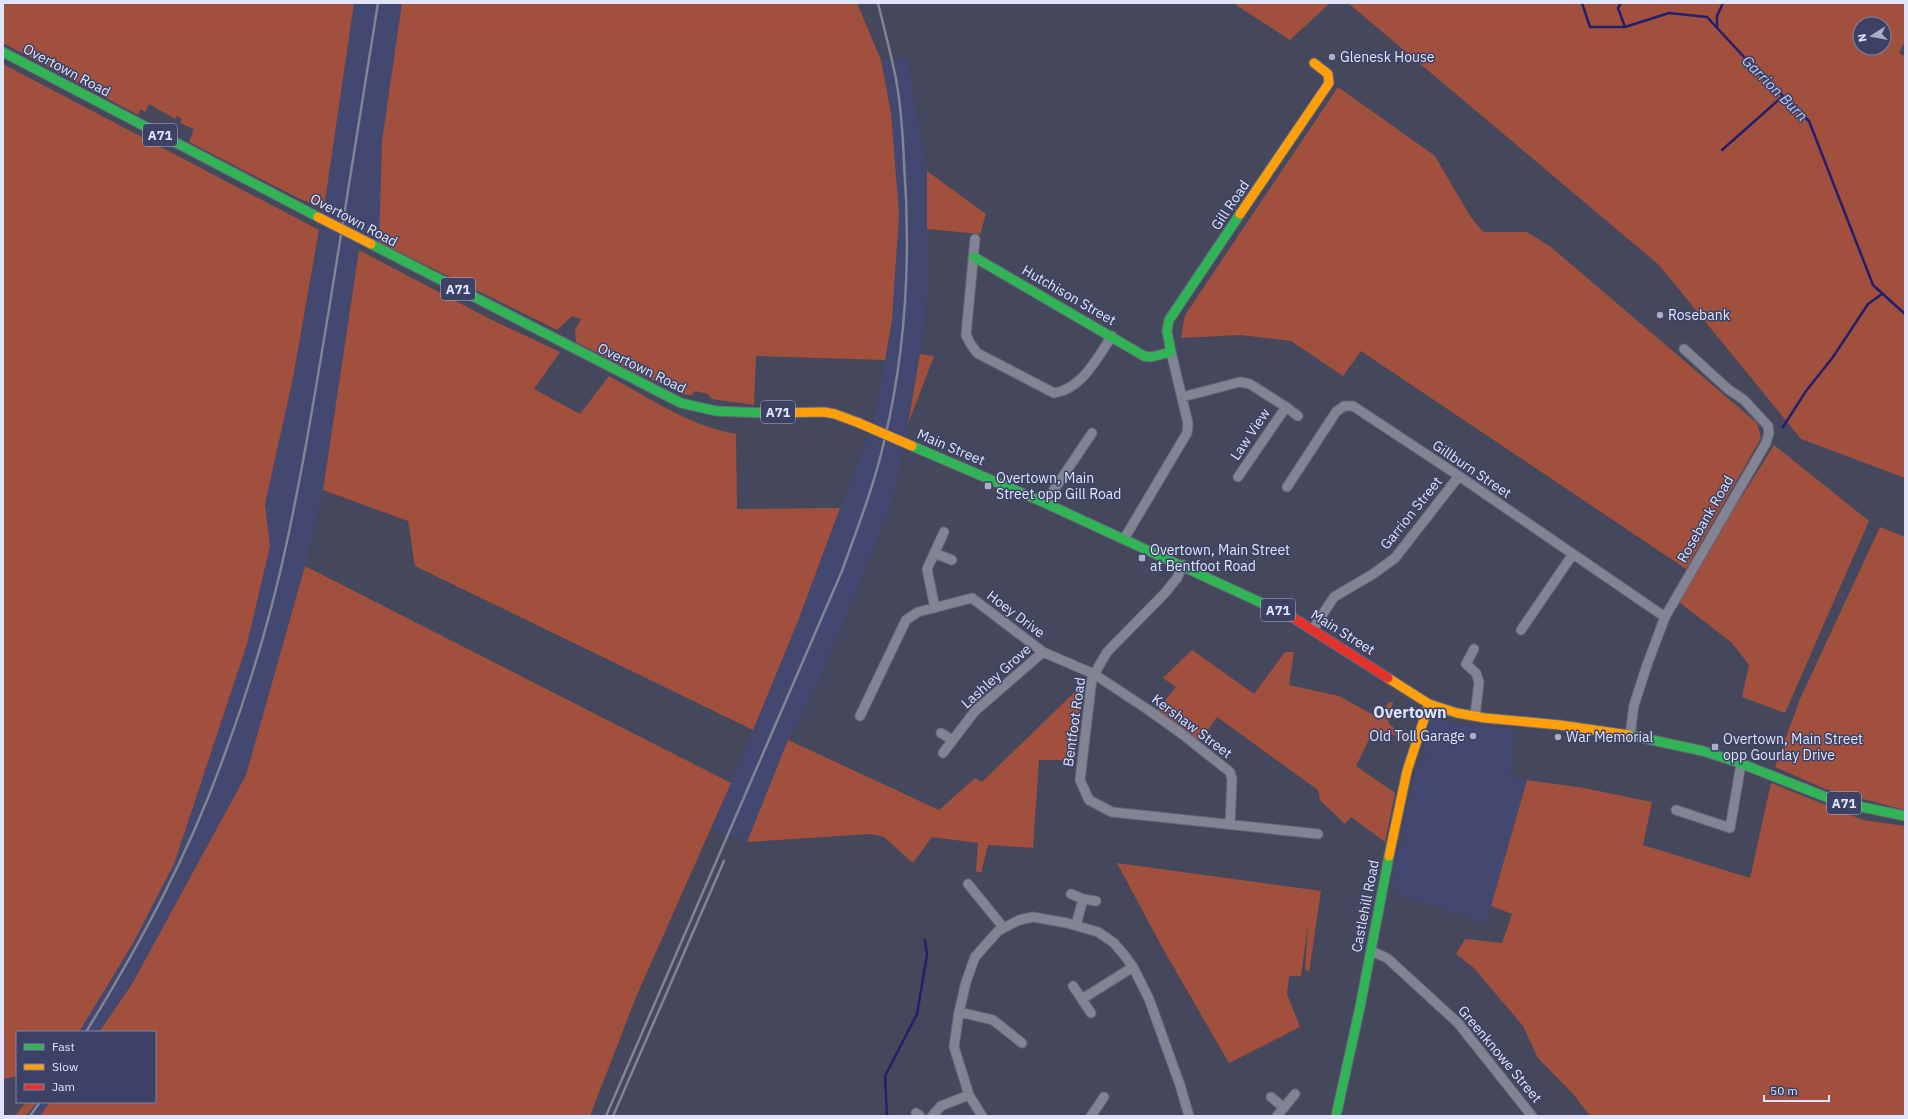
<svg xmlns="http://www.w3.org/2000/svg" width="1908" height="1119" font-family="'IBM Plex Sans',sans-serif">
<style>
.built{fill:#42486f}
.green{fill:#a0503d;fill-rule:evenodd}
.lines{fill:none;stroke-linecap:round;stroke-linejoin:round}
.stream{stroke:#231f6c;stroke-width:2.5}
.street-casing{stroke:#646778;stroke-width:11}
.fast-casing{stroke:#646778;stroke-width:11}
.slow-casing{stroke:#646778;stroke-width:11}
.jam-casing{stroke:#646778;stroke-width:11}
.street{stroke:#828494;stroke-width:9}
.fast{stroke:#30b455;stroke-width:9}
.slow{stroke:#ff9f0a;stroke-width:9}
.jam{stroke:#e5322d;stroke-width:9}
.rail{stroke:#818493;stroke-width:2.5}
.slow-bridge-casing{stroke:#646778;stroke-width:11;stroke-linecap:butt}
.slow-bridge{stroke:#ff9f0a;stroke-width:9}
.poi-dot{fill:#aaadc3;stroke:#3c4265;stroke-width:1.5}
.labels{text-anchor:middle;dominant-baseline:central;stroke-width:3;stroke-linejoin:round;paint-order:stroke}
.shield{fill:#3c4265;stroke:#afb3cd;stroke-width:1}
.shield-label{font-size:13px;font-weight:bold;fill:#e0e4fa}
.poi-label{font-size:14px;fill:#e0e4fa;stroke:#3c4265;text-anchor:start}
.street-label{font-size:14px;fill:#e0e4fa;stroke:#3c4265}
.water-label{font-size:15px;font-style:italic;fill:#bec7f6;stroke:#3c4265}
.quarter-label{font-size:16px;font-weight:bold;fill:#e0e4fa;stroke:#3c4265}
</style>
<rect width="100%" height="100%" fill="#45485c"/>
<path class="built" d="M354 3H402L382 141 379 242 364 233 359 250 323 490 305 566 246 775 132 984 99 1032H79L132 945 174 864 214 741 270 546 265 504 293 378 324 208Z
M907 57 927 171V294L920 354 908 424 901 451 903 453 892 500 865 570 815 689 788 740 747 842 712 828 798 621 874 420 892 320 899 214 891 113 881 60Z
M1432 716 1458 724 1514 729 1510 777 1527 780 1486 923 1398 895 1392 885 1398 847 1404 845 1406 832 1402 827 1419 760 1426 758 1423 745Z
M37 1102H50L40 1116H26Z"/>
<path class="green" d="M3 3H354L324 208 298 198 189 142 194 129 180 123 182 119 177 116 175 119 149 104 145 112 140 109 138 115 3 43Z
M402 3H857L881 60 891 113 899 214 892 320 885 360 756 356 754 405 712 399 708 394 695 391 692 395H686L639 374 576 342 575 330 581 319 572 316 557 330 379 242 382 141Z
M1233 3H1330L1290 40Z
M1348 3H1905V41L1899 53 1905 56V478L1801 439 1659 265ZM1860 24H1884V48H1860Z
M3 64 319 230 293 378 265 504 270 546 247 644 174 864 132 945 79 1032H17V1076L3 1079Z
M1338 87 1435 156 1470 216 1483 232H1527L1551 247 1757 423 1761 438 1686 569 1361 351 1343 376 1291 341 1241 335 1181 338 1185 315Z
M927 171 986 214 980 234 927 229Z
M359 250 488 318 560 352 534 389 580 414 609 376C649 398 690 426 736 434L737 509 840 508 798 621 753 730 415 566 408 521 323 490Z
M920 354 934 356 908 424Z
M1774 445 1869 521 1785 713 1742 697 1749 665 1732 643 1679 602 1694 573Z
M1880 527 1905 537V810L1825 789 1775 767 1800 699Z
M305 566 731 783 636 997 590 1116H40L50 1102H155V1032H99L132 984 246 775Z
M1192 650 1254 694 1285 652H1294L1289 685 1339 696 1379 718 1389 702H1393L1388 723 1394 728 1411 738 1410 742 1406 741 1395 735 1377 733 1375 727 1356 766 1395 793 1385 842 1351 817 1345 824 1320 800 1318 790 1217 717 1199 742 1157 710 1176 687 1163 678Z
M1085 682 1071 760H1039L1033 848 988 845 981 873 976 871 978 843 932 837 913 863 884 837 870 834 747 842 788 740 939 810 975 778 982 782Z
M1527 780 1584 788 1652 802 1643 845 1750 878 1771 783 1863 820 1905 826V1116H1590L1574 1095 1538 1058 1523 1026 1474 968 1456 954 1465 939 1502 943 1512 914 1491 906Z
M1117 863 1321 891 1309 972 1305 969 1308 923 1301 976H1289L1287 994 1300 1027 1229 1063 1162 947Z
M26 1102H37L26 1116H15Z"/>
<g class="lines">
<path class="stream" d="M1582 3 1590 27H1625L1669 13 1707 17 1757 71 1809 121 1873 285 1905 314
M1621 3 1618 8 1625 27
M1717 27V16L1723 3
M1722 150 1783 96
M1783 427 1806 391 1833 357 1868 304 1882 294
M887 1116 885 1076 917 1014 927 955 925 940"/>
<defs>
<path id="street" d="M975 239 966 335 970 343 977 353 1054 393C1082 389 1097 358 1112 336
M1182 397 1240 382 1250 384 1286 407
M1238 477 1286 407 1298 416
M1287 487 1336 412 1344 406H1353L1459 476 1665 617
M1045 503 1092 433
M1124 539 1187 433 1188 423 1171 352
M934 553 952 560
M1183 565 1177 578 1165 593 1107 652 1092 678 1080 780 1089 800 1112 812 1318 834
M935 608 927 569 944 532
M1313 629 1334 597 1373 574 1395 558 1459 476
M1521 630 1573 554
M1474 649 1466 664 1476 673 1479 682 1475 716
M860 716 906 620 918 612 972 598 1043 652 1094 674 1150 711 1182 734 1230 772 1232 779 1230 824
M941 733 952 740
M1630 735 1634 705 1647 665 1665 617 1766 443 1769 433 1768 426 1744 400 1728 389 1684 349
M943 753 975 711 1043 652
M1676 810 1730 828 1741 764
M968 884 1003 927
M1071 894 1083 899 1096 901
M1076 925 1083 899
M1371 951 1387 958 1458 1023 1532 1116
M1073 986 1091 1013
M1082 999 1133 967
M959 1012 993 1020 1022 1043
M1271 1097 1283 1107
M916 1113 920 1116
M932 1116 941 1106 969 1095
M982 1116 969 1095 954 1047 959 1012 966 982 975 957 998 931 1019 920 1033 917 1067 923 1098 932 1114 943 1125 956 1133 967 1149 999 1180 1085 1189 1116
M1091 1116 1104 1097
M1277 1116 1295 1094"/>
<path id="fast" d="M3 52 318 217
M371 244 681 403 716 411 765 413
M974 257 1144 356 1151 357 1171 352 1167 331 1169 320 1240 214
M912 446 1045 503 1279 611
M1629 735 1703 751 1737 762 1831 799 1862 807 1905 816
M1336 1116 1360 1007 1389 856"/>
<path id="slow" d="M1240 214 1329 83 1328 74 1314 63
M765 413 824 412 835 414 859 423
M1388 678 1429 704 1457 713 1485 718 1560 725 1629 735
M1389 856 1407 771 1429 704"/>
<path id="jam" d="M1279 611 1292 617 1388 678"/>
</defs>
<use href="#street" class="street-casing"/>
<use href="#fast" class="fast-casing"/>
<use href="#slow" class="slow-casing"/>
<use href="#jam" class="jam-casing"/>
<use href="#street" class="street"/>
<use href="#fast" class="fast"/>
<use href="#slow" class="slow"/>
<use href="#jam" class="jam"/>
<path class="rail" d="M86 1032C140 944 189 854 224 756 247 694 267 629 282 564 302 476 316 387 331 297 346 199 362 101 378 3
M30 1116 40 1102
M606 1116 842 571C857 529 874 486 884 442 906 351 911 257 904 163 903 136 901 107 896 79 891 54 884 28 878 3
M613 1116 724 861"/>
<defs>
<path id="slow-bridge" d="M318 217 371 244
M859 423 912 446"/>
</defs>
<use href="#slow-bridge" class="slow-bridge-casing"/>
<use href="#slow-bridge" class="slow-bridge"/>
</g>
<g class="poi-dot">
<circle cx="1332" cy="57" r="4"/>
<circle cx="1660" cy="315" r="4"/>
<rect x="984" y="482" width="8" height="8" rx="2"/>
<rect x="1138" y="554" width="8" height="8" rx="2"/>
<circle cx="1473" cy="736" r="4"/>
<circle cx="1558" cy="737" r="4"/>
<rect x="1711" y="743" width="8" height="8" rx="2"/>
</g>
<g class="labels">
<g class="shield">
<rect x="143" y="124" width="34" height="22" rx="3"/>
<rect x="441" y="278" width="34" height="22" rx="3"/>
<rect x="761" y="401" width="34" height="22" rx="3"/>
<rect x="1261" y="599" width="34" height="22" rx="3"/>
<rect x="1827" y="792" width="34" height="22" rx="3"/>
</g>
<g class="shield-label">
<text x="160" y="135">A71</text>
<text x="458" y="289">A71</text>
<text x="778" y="412">A71</text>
<text x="1278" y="610">A71</text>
<text x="1844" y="803">A71</text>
</g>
<g class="poi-label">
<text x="1340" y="57">Glenesk House</text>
<text x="1668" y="315">Rosebank</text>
<text x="996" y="478">Overtown, Main<tspan x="996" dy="16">Street opp Gill Road</tspan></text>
<text x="1150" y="550">Overtown, Main Street<tspan x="1150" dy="16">at Bentfoot Road</tspan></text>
<text x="1465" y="736" text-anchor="end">Old Toll Garage</text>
<text x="1566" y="737">War Memorial</text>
<text x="1723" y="739">Overtown, Main Street<tspan x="1723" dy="16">opp Gourlay Drive</tspan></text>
</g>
<g class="street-label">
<text transform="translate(67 70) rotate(28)">Overtown Road</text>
<text transform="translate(1230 205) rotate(-56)">Gill Road</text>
<text transform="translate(354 220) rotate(28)">Overtown Road</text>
<text transform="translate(1069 295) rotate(30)">Hutchison Street</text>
<text transform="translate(642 368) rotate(26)">Overtown Road</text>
<text transform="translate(1250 434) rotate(-56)">Law View</text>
<text transform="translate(951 447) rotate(23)">Main Street</text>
<text transform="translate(1472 469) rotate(34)">Gillburn Street</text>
<text transform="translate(1411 513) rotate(-51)">Garrion Street</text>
<text transform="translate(1705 519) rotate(-60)">Rosebank Road</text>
<text transform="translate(1016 614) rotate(37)">Hoey Drive</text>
<text transform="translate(1343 632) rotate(32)">Main Street</text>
<text transform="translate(996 676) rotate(-42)">Lashley Grove</text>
<text transform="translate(1074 722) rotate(-82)">Bentfoot Road</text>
<text transform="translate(1192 726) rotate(37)">Kershaw Street</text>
<text transform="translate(1365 906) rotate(-79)">Castlehill Road</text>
<text transform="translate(1500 1054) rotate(50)">Greenknowe Street</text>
</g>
<g class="water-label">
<text transform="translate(1775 88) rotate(45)">Garrion Burn</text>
</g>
<g class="quarter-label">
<text x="1410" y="712">Overtown</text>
</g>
</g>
<rect width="1908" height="1119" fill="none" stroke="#e0e4fa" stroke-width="8"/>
<rect x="16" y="1031" width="140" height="72" fill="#3c4265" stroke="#7e83a1"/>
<rect x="24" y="1044" width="20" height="6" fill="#30b455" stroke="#7e83a1"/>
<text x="52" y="1051" font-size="12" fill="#e0e4fa">Fast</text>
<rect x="24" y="1064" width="20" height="6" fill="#ff9f0a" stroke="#7e83a1"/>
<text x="52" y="1071" font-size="12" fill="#e0e4fa">Slow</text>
<rect x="24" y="1084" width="20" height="6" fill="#e5322d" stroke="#7e83a1"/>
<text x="52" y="1091" font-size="12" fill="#e0e4fa">Jam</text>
<g transform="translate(1872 36) rotate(259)"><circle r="19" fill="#3c4265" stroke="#7e83a1"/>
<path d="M0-3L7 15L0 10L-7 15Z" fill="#aaadc3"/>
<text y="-6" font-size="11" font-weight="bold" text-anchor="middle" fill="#e0e4fa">N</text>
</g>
<path d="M1764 1095v6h65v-6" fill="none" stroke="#e0e4fa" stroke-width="2"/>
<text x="1770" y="1095" font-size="12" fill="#e0e4fa" stroke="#3c4265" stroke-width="3" paint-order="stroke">50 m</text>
</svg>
